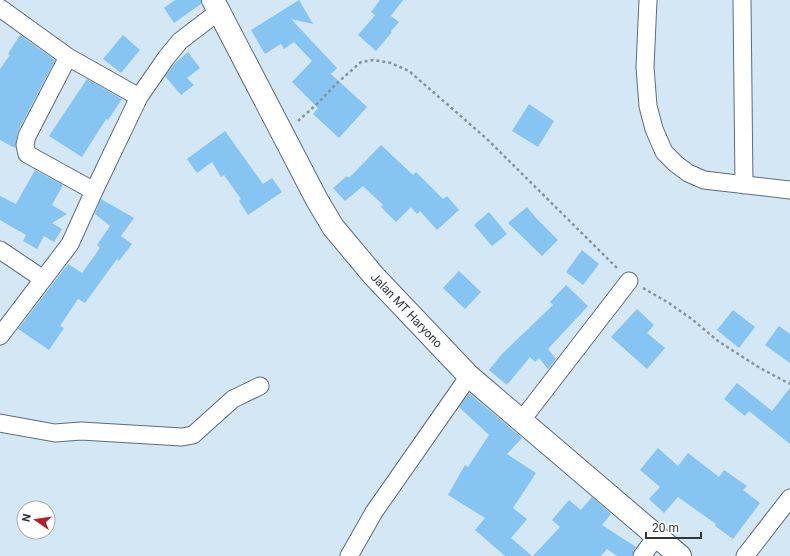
<svg xmlns="http://www.w3.org/2000/svg" width="790" height="556" font-family="Roboto,sans-serif">
<style>
.building{fill:#86c4f1}
.lines{fill:none;stroke-linecap:round;stroke-linejoin:round}
.street-casing{stroke:#5d6d7a;stroke-width:19}
.secondary-casing{stroke:#5d6d7a;stroke-width:24}
.path{stroke:#86949e;stroke-width:2.5;stroke-dasharray:3 3;stroke-linecap:butt}
.street{stroke:#fff;stroke-width:17}
.secondary{stroke:#fff;stroke-width:22}
.labels{text-anchor:middle;dominant-baseline:central;stroke-width:4;stroke-linejoin:round;paint-order:stroke}
.street-label{font-size:12px;fill:#2f363c;stroke:#fff}
</style>
<rect width="100%" height="100%" fill="#d4e7f5"/>
<path class="building" d="M175 0H201V4L174 23 164 8Z
M299 0 313 24 291 19 337 68 331 74 367 107 339 138 313 114 318 108 292 82 312 61 294 42 284 49 281 44 265 54 251 30Z
M380 0H403L391 16 399 22 391 31 392 32 376 51 358 35 375 15 371 12Z
M20 35 55 60 18 131 15 148 0 140V69L10 55 8 54Z
M123 35 140 50 121 73 103 59Z
M188 52 200 68 187 78 194 85 181 95 165 76 176 62Z
M87 79 122 99 108 120 106 119 82 157 49 136Z
M529 104 554 121 538 147 512 131Z
M225 131 263 184 272 178 282 192 248 215 239 201 241 199 224 175 221 177 212 162 197 173 187 159Z
M381 145 413 175 416 172 443 199 447 196 459 210 437 230 420 211 417 214 411 207 396 222 381 207 383 205 363 186 345 201 333 188 347 176 349 178Z
M35 170 63 185 52 205 67 214 52 223 62 229 54 242 44 236 37 249 23 241 26 235 0 220V196L16 204Z
M101 199 134 218 121 236 132 244 119 261 117 259 85 303 78 299 60 326 64 328 49 350 18 329 68 264 82 273 100 248 97 245 110 226 95 214Z
M527 207 537 219 558 240 542 256 508 223Z
M489 212 507 234 492 246 474 225Z
M582 250 599 264 583 285 566 272Z
M459 271 481 292 465 309 443 288Z
M566 285 588 306 548 349 556 359 548 369 539 358 535 362 530 357 507 385 489 370 502 354 553 305 550 302Z
M637 309 654 325 647 333 665 348 647 369 611 337Z
M733 310 755 327 739 348 717 330Z
M779 326 790 334V363L765 345Z
M737 383 772 411 790 388V444L749 411 745 416 724 399Z
M469 393 522 438 507 454 536 473 513 508 527 519 511 538 532 556H505L475 530 485 518 448 495 465 465 468 467 489 435 459 407Z
M658 448 678 466 688 453 719 477 724 470 747 486 743 490 760 503 733 539 715 526 716 524 678 497 664 513 649 499 660 487 640 470Z
M592 497 611 514 602 525 636 547 632 556H617L607 549 601 556H533L560 527 552 520 569 500 581 510Z"/>
<g class="lines">
<defs>
<path id="street" d="M648 0 645 67 648 106 654 129 664 152 676 164 688 173 704 180 790 190
M742 0 744 185
M0 8 68 57 139 97
M68 57 27 136 25 145 27 154 94 191
M0 250 43 279
M0 336 70 244 94 191 139 97 166 58 180 41 218 12
M521 421 629 281
M0 423 55 433 81 431 182 437 193 435 233 399 260 386
M349 556 374 512 469 376
M642 556 656 537
M745 556 790 498"/>
<g id="secondary">
<path id="s1" d="M213 0 317 200 333 227 374 276 469 376 680 556"/>
</g>
</defs>
<use href="#street" class="street-casing"/>
<use href="#secondary" class="secondary-casing"/>
<path class="path" d="M298 121 318 103 336 84 361 62 373 60 391 63 409 71 487 139 617 268
M643 288 669 303 693 320 718 341 760 368 790 384"/>
<use href="#street" class="street"/>
<use href="#secondary" class="secondary"/>
</g>
<g class="labels">
<g class="street-label">
<text stroke="none"><textPath href="#s1" startOffset="368">Jalan MT Haryono</textPath></text>
</g>
</g>
<g transform="translate(36 520) rotate(283)"><circle r="19" fill="#ffffff" stroke="#acafb1"/>
<path d="M0-3L7 15L0 10L-7 15Z" fill="#b2202c"/>
<text y="-6" font-size="11" font-weight="bold" text-anchor="middle" fill="#2f363c">N</text>
</g>
<path d="M646 532v6h55v-6" fill="none" stroke="#2f363c" stroke-width="2"/>
<text x="652" y="532" font-size="12" fill="#2f363c" stroke="#ffffff" stroke-width="3" paint-order="stroke">20 m</text>
</svg>
